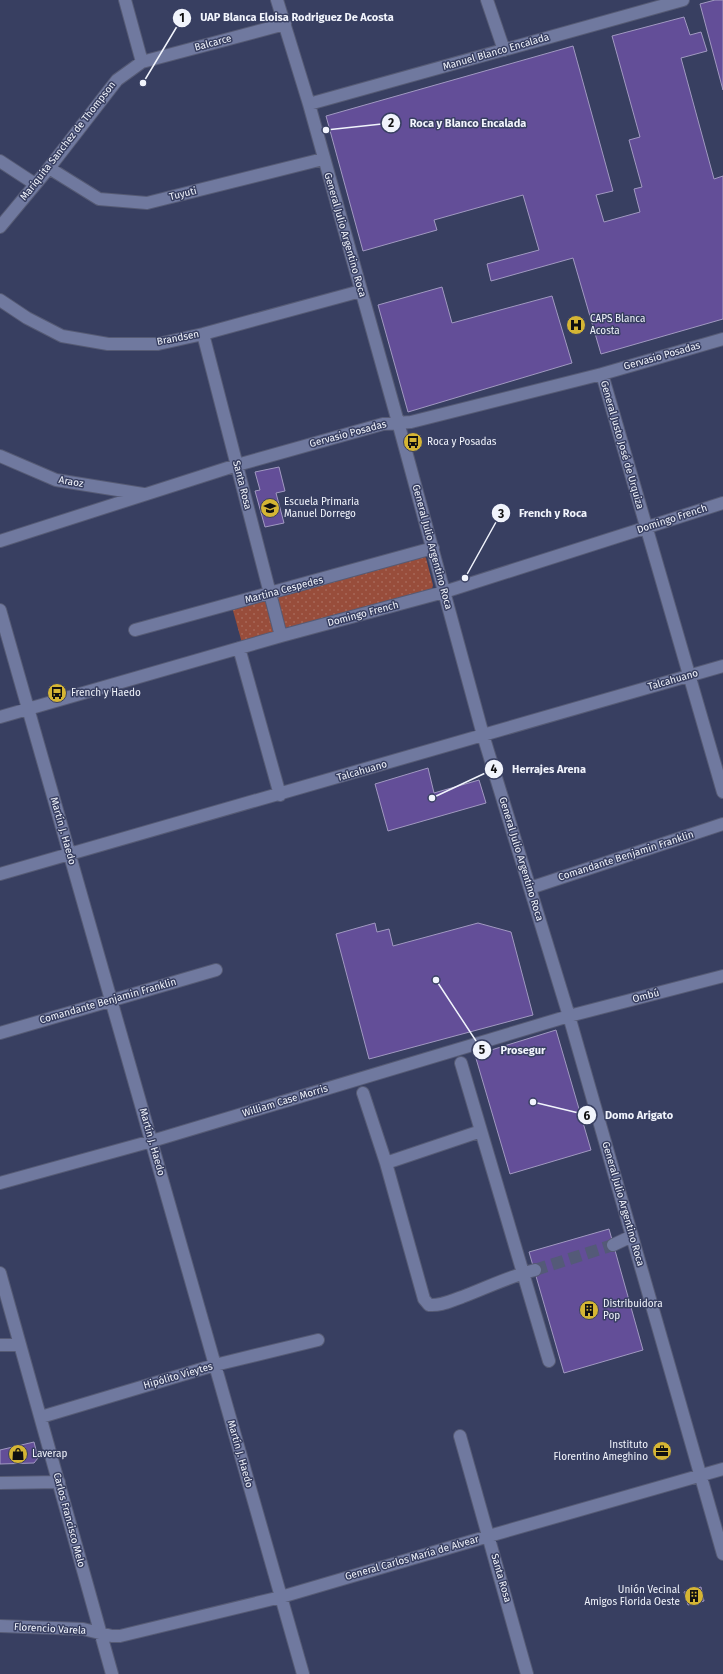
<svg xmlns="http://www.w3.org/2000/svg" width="723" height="1674" font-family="'Fira Sans',sans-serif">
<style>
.park{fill:url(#park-dots)}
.building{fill:#634e98;stroke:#a199c1}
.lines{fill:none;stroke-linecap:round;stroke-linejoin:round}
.minor-tunnel{stroke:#545a78;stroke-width:12;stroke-dasharray:12 6;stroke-linecap:butt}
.minor-casing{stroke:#565b75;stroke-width:14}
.minor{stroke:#70799f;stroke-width:12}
.labels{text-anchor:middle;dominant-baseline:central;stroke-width:3;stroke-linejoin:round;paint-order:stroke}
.street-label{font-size:10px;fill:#f1f4fc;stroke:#383f61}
.poi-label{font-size:10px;fill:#f1f4fc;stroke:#383f61;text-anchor:start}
.leader{fill:none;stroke:#f1f4fc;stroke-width:1.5}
.callout-dot{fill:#f1f4fc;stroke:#383f61;stroke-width:1.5}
.mark-label{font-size:12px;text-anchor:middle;font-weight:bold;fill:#111}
.callout-label{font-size:11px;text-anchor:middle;font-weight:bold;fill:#f1f4fc;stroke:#383f61;stroke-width:3;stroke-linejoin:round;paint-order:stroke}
</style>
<defs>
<pattern id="park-dots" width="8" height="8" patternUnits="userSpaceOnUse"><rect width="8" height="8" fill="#984d3b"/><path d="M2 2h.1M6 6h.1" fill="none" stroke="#a76758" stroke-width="1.8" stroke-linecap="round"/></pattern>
</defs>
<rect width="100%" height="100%" fill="#383f61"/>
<path class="park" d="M422 554 426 558 433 585 432 589 287 630 283 628 275 599 279 595Z
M268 600 276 630 273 634 242 643 232 607Z"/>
<path class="building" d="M715 0H723V90L700 4Z
M684 17 690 35 701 32 707 51 681 58 714 179 723 176V319L601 354 573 258 491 281 487 264 539 250 523 195 434 220 437 230 363 251 326 116 573 46 613 191 596 195 604 222 640 212 634 189 642 187 629 140 640 137 612 36Z
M442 287 452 323 552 296 572 363 408 412 378 305Z
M279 467 285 491 276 493 284 523 265 527 255 491 260 490 255 472Z
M428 768 434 793 479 780 486 803 388 831 375 784Z
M375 923 377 932 389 929 393 946 478 923 511 932 533 1015 369 1059 336 934Z
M556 1030 591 1150 510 1174 475 1055Z
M609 1229 643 1350 564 1373 529 1252Z
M34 1442 38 1458 34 1463 0 1464V1450Z
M701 1587 704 1601 688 1605 684 1592Z"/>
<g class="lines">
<path class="minor-tunnel" d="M535 1270 613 1245"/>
<defs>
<path id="minor" d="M125 0 142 62
M277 0 309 104 398 422 483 735 569 1016 723 1554
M487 0 504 50
M309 104 683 0
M0 161 35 184
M49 168 99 199 147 203 323 159
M0 227 49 168 117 80 142 62 285 24
M0 300 27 318 62 336 108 344H158L203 334 361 291
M203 334 281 636
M602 374 723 792
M0 456 56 480 143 494
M0 541 237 465 383 424 411 422 602 374 723 339
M0 610 303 1674
M135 630 433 548
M239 648 280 795
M0 717 281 636 444 592 723 503
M0 874 723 666
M530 888 723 824
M0 1033 216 970
M461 1063 549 1361
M363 1093 386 1163
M481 1131 386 1163 424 1299 429 1305C441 1306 450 1301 462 1297 486 1288 510 1276 535 1270
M0 1183 152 1141 569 1016 723 976
M613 1245 632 1236
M0 1273 112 1674
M0 1345H20
M41 1417 215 1365 318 1340
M460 1436 527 1674
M0 1483 59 1482
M0 1626 83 1629 112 1636H120L281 1597 489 1536 723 1469"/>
</defs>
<use href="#minor" class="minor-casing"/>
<use href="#minor" class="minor"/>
</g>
<defs>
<symbol id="hospital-disc" viewBox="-11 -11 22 22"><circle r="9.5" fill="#d5b534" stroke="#383f61"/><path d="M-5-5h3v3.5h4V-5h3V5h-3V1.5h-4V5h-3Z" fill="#111"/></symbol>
<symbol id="bus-disc" viewBox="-11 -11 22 22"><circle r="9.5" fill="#d5b534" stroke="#383f61"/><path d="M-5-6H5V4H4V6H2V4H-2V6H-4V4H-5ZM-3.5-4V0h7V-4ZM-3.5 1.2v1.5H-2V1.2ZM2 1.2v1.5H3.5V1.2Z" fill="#111"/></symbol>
<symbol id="school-disc" viewBox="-11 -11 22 22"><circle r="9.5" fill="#d5b534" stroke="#383f61"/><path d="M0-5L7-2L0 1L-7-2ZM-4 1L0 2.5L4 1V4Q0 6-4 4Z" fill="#111"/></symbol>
<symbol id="building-disc" viewBox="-11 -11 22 22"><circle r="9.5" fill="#d5b534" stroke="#383f61"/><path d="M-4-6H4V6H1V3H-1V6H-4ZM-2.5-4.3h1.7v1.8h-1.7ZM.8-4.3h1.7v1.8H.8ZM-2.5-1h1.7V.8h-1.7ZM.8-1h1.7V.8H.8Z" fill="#111"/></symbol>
<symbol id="office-disc" viewBox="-11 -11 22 22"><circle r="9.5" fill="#d5b534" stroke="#383f61"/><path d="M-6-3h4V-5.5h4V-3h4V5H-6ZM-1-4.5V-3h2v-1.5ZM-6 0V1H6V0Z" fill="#111"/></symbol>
<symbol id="shop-disc" viewBox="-11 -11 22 22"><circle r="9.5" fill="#d5b534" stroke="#383f61"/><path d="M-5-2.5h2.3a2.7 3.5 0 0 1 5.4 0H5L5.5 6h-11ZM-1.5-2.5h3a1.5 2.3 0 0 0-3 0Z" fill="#111"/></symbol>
</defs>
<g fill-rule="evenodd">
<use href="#hospital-disc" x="565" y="314" width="22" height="22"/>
<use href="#bus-disc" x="402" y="431" width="22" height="22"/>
<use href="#school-disc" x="259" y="497" width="22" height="22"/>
<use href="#bus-disc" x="46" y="682" width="22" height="22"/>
<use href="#building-disc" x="578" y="1299" width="22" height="22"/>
<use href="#office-disc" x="651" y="1440" width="22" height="22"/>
<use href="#shop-disc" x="7" y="1443" width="22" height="22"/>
<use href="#building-disc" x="683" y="1585" width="22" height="22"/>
</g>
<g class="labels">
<g class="street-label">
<text transform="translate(213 43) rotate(-15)">Balcarce</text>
<text transform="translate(496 52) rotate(-16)">Manuel Blanco Encalada</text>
<text transform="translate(68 141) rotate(-52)">Mariquita Sanchez de Thompson</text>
<text transform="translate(183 194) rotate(-14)">Tuyuti</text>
<text transform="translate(345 235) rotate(74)">General Julio Argentino Roca</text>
<text transform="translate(178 338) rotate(-11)">Brandsen</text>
<text transform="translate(662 356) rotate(-16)">Gervasio Posadas</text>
<text transform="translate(348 434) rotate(-15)">Gervasio Posadas</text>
<text transform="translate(622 445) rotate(74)">General Justo José de Urquiza</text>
<text transform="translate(71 482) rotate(10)">Araoz</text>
<text transform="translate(242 485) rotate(76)">Santa Rosa</text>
<text transform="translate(672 519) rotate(-18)">Domingo French</text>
<text transform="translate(432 547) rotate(75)">General Julio Argentino Roca</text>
<text transform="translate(284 590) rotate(-15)">Martina Cespedes</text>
<text transform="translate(363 614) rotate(-15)">Domingo French</text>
<text transform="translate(673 680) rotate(-16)">Talcahuano</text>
<text transform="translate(362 771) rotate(-16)">Talcahuano</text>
<text transform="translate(63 831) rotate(74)">Martín J. Haedo</text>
<text transform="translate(626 856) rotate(-18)">Comandante Benjamin Franklin</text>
<text transform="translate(521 859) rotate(73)">General Julio Argentino Roca</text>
<text transform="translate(646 996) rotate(-15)">Ombú</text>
<text transform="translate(108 1001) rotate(-16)">Comandante Benjamin Franklin</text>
<text transform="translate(285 1101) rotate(-17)">William Case Morris</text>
<text transform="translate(152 1142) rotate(74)">Martín J. Haedo</text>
<text transform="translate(623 1204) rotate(74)">General Julio Argentino Roca</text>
<text transform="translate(178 1376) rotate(-16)">Hipólito Vieytes</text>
<text transform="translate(240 1454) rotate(74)">Martín J. Haedo</text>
<text transform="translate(69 1520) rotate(75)">Carlos Francisco Melo</text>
<text transform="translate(412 1558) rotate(-16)">General Carlos María de Alvear</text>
<text transform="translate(501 1578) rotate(74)">Santa Rosa</text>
<text transform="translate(50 1629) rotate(3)">Florencio Varela</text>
</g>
<g class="poi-label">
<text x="590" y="319">CAPS Blanca<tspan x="590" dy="12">Acosta</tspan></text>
<text x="427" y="442">Roca y Posadas</text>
<text x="284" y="502">Escuela Primaria<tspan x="284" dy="12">Manuel Dorrego</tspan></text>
<text x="71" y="693">French y Haedo</text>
<text x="603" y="1304">Distribuidora<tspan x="603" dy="12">Pop</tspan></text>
<text x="648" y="1445" text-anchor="end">Instituto<tspan x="648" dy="12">Florentino Ameghino</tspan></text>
<text x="32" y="1454">Laverap</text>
<text x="680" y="1590" text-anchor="end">Unión Vecinal<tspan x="680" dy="12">Amigos Florida Oeste</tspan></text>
</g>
</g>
<path class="leader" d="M143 83L182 18M326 130L391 123M465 578L501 513M432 798L494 769M436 980L482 1050M533 1102L587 1115"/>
<g class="callout-dot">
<circle cx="143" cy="83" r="4"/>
<circle cx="326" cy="130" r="4"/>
<circle cx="465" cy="578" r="4"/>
<circle cx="432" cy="798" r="4"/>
<circle cx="436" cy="980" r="4"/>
<circle cx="533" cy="1102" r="4"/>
<circle cx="182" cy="18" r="10"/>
<circle cx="391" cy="123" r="10"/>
<circle cx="501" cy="513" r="10"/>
<circle cx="494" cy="769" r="10"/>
<circle cx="482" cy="1050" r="10"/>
<circle cx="587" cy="1115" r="10"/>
</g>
<g class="mark-label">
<text x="182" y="22">1</text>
<text x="391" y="127">2</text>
<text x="501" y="518">3</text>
<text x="494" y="773">4</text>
<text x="482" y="1054">5</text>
<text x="587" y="1120">6</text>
</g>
<g class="callout-label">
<text x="297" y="21">UAP Blanca Eloisa Rodriguez De Acosta</text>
<text x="468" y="127">Roca y Blanco Encalada</text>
<text x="553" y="517">French y Roca</text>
<text x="549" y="773">Herrajes Arena</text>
<text x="523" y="1054">Prosegur</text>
<text x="639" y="1119">Domo Arigato</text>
</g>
</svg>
